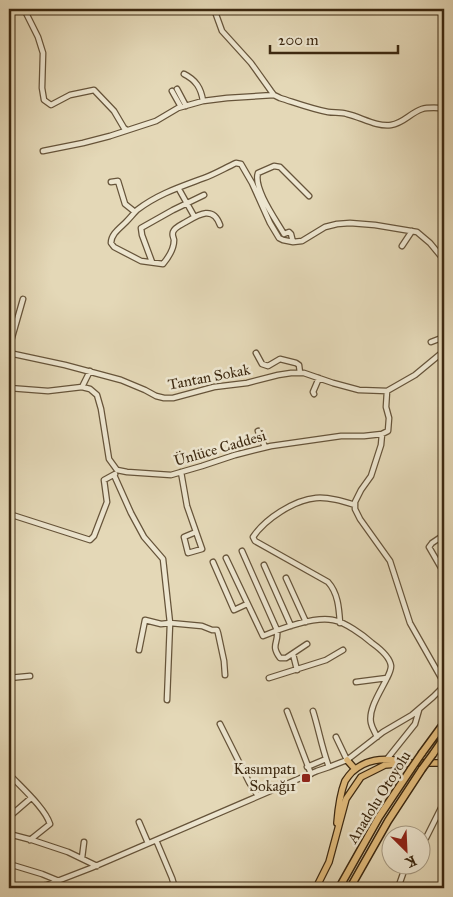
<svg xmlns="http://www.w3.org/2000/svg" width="453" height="897" font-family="'IM FELL Great Primer',serif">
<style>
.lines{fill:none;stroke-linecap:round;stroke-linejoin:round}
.minor-casing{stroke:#66543a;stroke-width:7}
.major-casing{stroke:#3c2810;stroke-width:8}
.highway-casing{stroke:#3c2810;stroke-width:9}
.minor{stroke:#ede6d0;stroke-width:4.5}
.major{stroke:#e2bc7c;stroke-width:5.5}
.highway{stroke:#e2bc7c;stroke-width:6}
.highway-bridge-casing{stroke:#3c2810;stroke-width:9;stroke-linecap:butt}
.highway-bridge{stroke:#e2bc7c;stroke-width:6}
.poi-dot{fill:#8f2418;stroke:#ede6d0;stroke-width:2}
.labels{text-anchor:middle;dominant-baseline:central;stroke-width:5;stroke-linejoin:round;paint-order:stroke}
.street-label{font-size:15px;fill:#3c2810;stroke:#ede6d0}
.poi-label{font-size:15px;fill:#3c2810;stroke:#ede6d0;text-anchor:end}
</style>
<rect width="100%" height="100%" fill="#e4d8b7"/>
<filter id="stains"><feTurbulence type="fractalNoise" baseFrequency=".004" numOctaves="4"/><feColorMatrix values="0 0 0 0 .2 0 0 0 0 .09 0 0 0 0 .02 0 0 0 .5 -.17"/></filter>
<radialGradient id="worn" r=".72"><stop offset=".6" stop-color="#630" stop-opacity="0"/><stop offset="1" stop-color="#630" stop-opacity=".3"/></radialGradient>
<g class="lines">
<defs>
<path id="minor" d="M214 9 222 31 251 63 271 91 274 95 280 98C296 103 312 109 328 112 334 113 341 112 347 114 361 117 376 127 391 125 404 123 410 113 422 109 428 107 437 108 444 108
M26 13 38 37 43 53 42 88 44 100 51 105 70 95 94 90 114 111 124 128 127 130
M184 74C196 80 201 88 203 101
M177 89 186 106
M172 91 181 107
M43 151 83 143 110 136 156 121 178 108 203 101 227 98 274 95
M111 182 118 181 125 204 135 212
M180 191 194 216
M220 225C213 205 198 215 186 222 181 225 175 227 173 232 172 236 173 235 174 240 174 248 168 258 163 264L141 261 114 247 111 243C111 234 120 228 126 222 130 218 133 214 137 210 158 194 180 187 204 178 215 174 225 168 236 163L241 164 252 183 270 223 279 238 283 240 293 242 302 241 325 227 337 224 350 223 375 225 417 232 430 243 444 260
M293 242 291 234 289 232 284 234C276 220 253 188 258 173L274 166 280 167 309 196
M402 246 412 231
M152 262 142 235 141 228 173 210 204 195
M431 342 444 337
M9 348 23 299
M9 353 65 365 121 380 145 390 156 396 164 398H173L214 387 247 383 278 375 291 373H304L333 383 359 390 387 391
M256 353 262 364 268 366 280 359 296 363 299 365 300 373
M82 387 90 371
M9 388 48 391 82 387 90 389 97 395 101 409 109 459 117 470 127 472 171 475 202 466 235 455 271 446 341 436H364L382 434 388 431 389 418 386 407 387 391 415 375 444 351
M314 394 313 392 319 378
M258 431 265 447
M382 434 381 445 371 476 361 490 355 502V509L360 519 390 561 410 623 444 683
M181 472 187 506 202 549 188 553 184 537 196 532
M114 475 131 513 144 537 163 559 170 623 167 700
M9 514 90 540 94 536 107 502 104 480 115 474
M444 535 432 543 429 547 444 573
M242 551 277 630C279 644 270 644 280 658H286L307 644
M226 558 263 636C280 629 314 616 333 620 345 622 363 635 372 643 379 648 390 657 391 666 391 671 388 676 386 680 380 692 368 710 371 723 372 728 375 732 377 737
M213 562 234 610 247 604
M264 565 291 626
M286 578 306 622
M340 623C339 608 338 593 328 582L255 541 253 537C265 519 294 500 316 498 329 497 342 501 355 505
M139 650 145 620 161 624 170 623 202 626 212 630H217L218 633 224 661 225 675
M293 654 297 670
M9 678 30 676
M269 678 326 660 343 650
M356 682 387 678
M287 711 311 774
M313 711C319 730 322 749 329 767
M220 724 249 782 258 796
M336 737 347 760
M387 759 415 724 419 710
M307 767 326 759
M9 774C21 787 45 808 50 824L30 840
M9 817 31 798
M139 822 148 843
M9 834 32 840 68 852 97 866
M156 840 172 878 175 888
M420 846 426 838 444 802
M82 858 84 842
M9 864 42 874 59 881
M30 888 47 885 91 868 317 771 329 767 347 760 383 732 412 715 433 697 444 686
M398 888 405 868 408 864"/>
<path id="major" d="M347 760 355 769
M337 823C338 810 340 794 345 781 347 778 350 774 352 772 366 759 382 758 400 761
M316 888 329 862 346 799 361 777 385 765 410 763H444"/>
<path id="highway" d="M422 753 444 723
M433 754 444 738
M339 888 379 817 411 769
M350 888 388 821 422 769"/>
</defs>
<use href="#minor" class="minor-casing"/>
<use href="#major" class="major-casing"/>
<use href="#highway" class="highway-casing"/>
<use href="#minor" class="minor"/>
<use href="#major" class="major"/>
<use href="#highway" class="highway"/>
<defs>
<path id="highway-bridge" d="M411 769 422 753
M422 769 433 754"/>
</defs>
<use href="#highway-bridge" class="highway-bridge-casing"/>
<use href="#highway-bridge" class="highway-bridge"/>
</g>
<rect class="poi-dot" x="301" y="773" width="10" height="10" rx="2.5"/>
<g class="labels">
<g class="street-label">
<text transform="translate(209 377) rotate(-11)">Tantan Sokak</text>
<text transform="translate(220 448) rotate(-16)">Ünlüce Caddesi</text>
<text transform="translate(379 797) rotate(-58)">Anadolu Otoyolu</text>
</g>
<g class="poi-label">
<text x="296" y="769">Kasımpatı<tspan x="296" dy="17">Sokağı1</tspan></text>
</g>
</g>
<rect width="453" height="897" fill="none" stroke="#e4d8b7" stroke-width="30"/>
<rect x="10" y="10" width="433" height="877" fill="none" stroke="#3c2810" stroke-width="2.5"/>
<rect x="15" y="15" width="423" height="867" fill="none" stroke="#3c2810"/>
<g transform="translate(406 850) rotate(156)"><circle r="24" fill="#ede6d0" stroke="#a69a83"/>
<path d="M0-4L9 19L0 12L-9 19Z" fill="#8f2418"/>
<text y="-8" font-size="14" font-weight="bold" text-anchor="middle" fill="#3c2810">K</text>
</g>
<path d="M270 45v8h128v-8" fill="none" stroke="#3c2810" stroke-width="2.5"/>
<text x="278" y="45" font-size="15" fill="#3c2810" stroke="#ede6d0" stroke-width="4" paint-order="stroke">200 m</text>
<rect width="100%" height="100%" filter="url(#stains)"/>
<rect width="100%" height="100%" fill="url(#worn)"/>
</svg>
